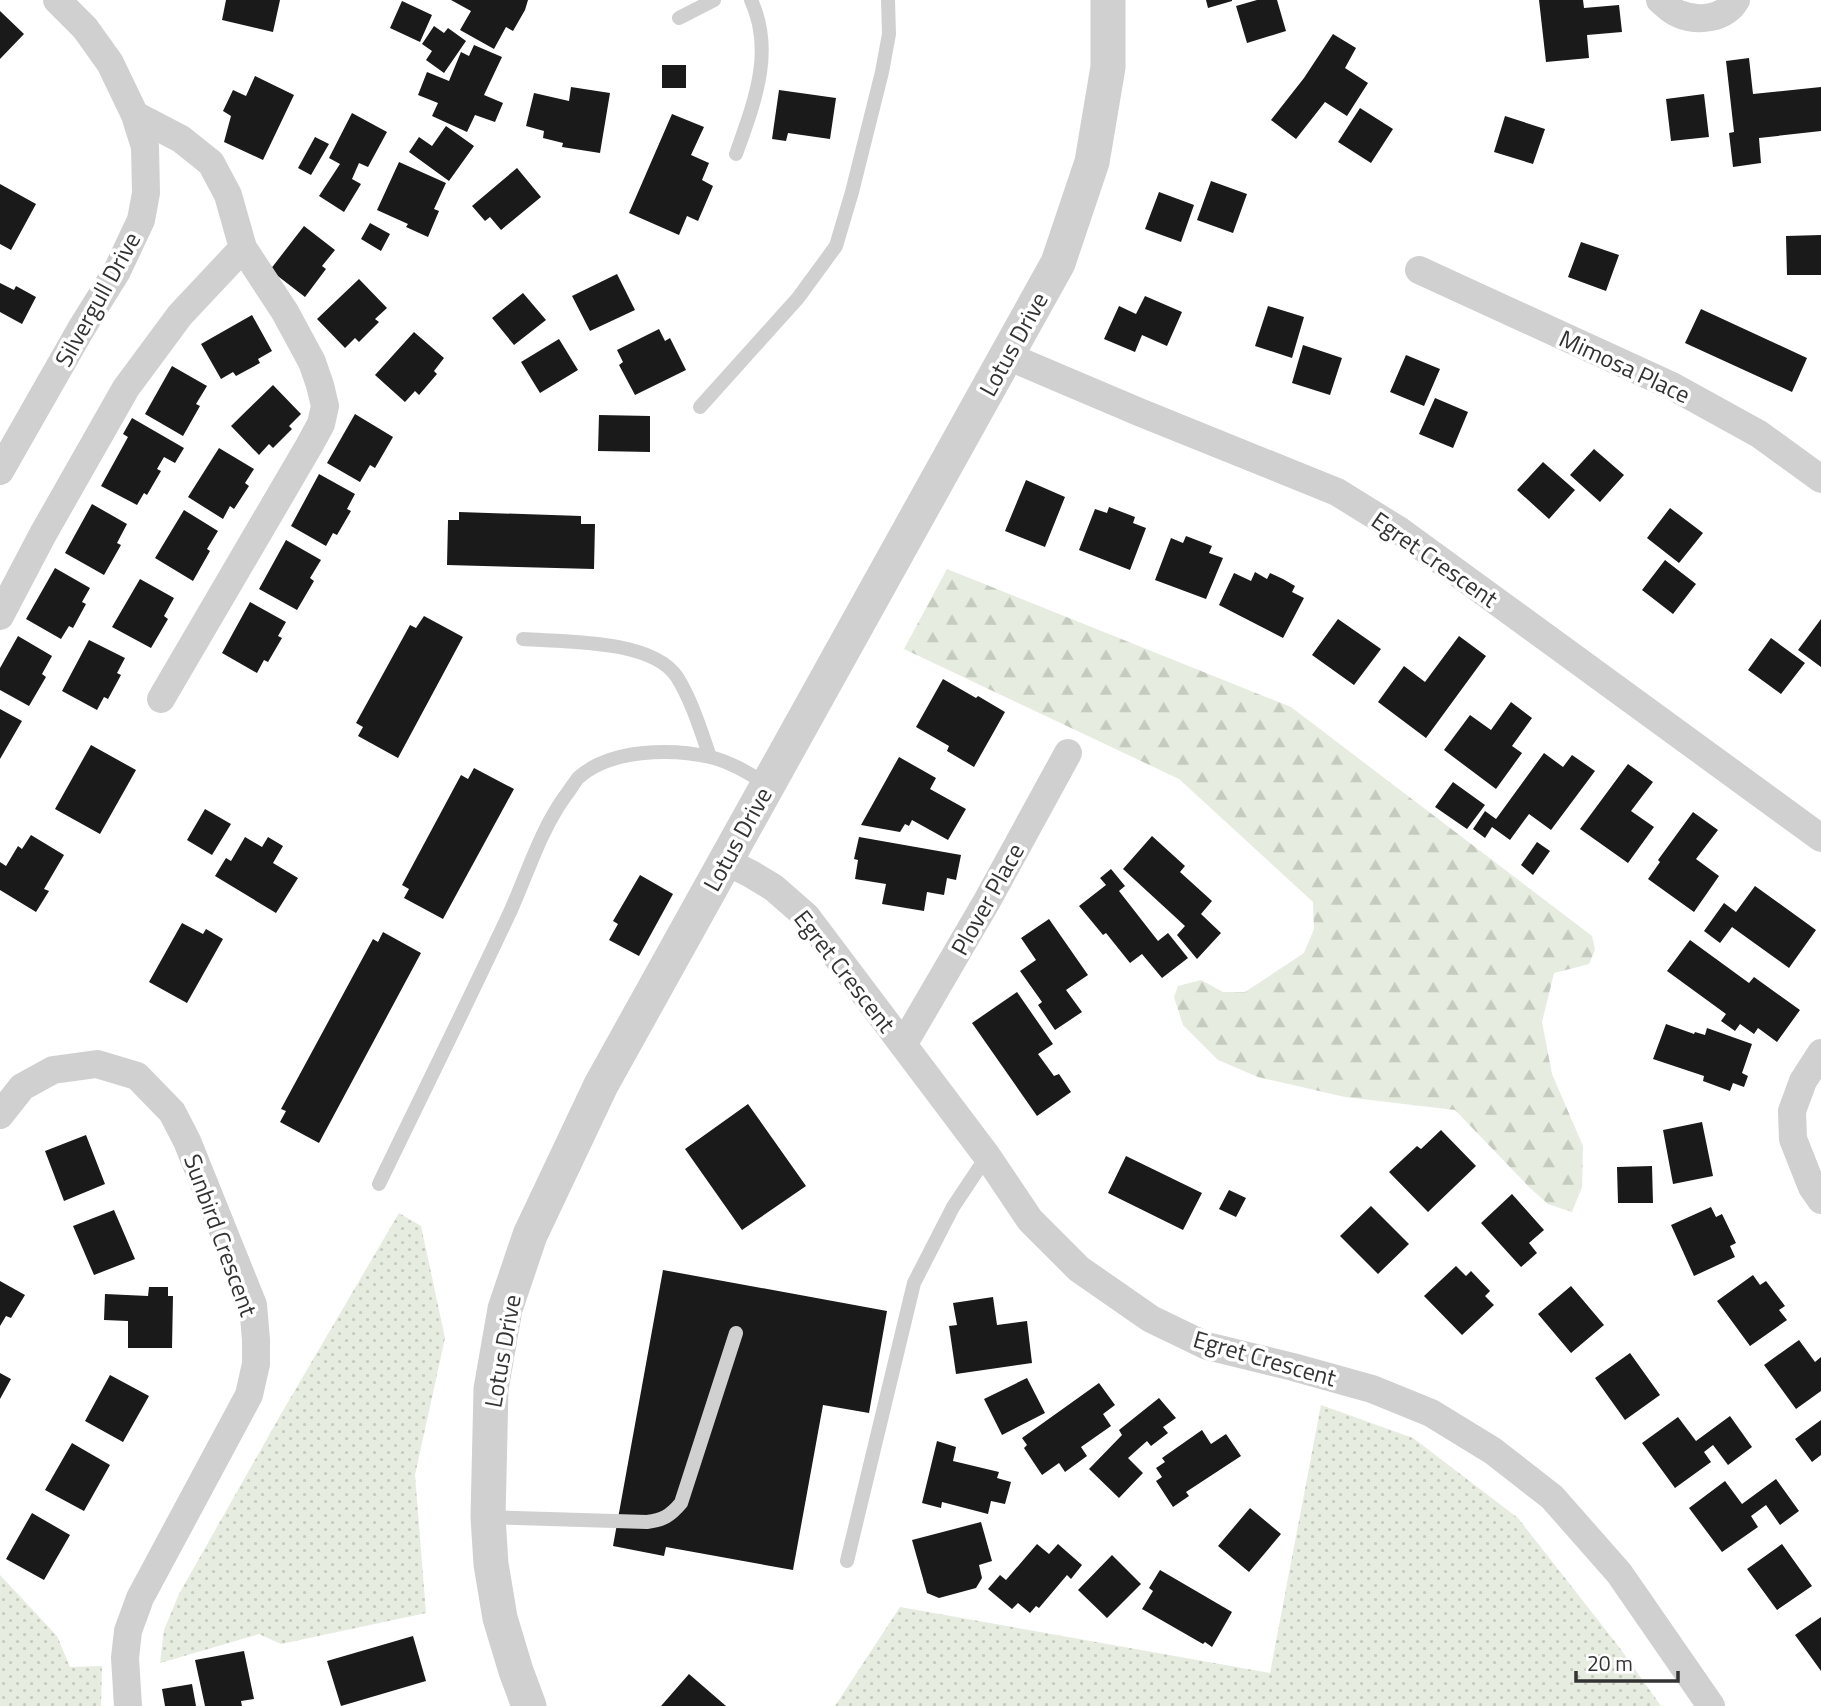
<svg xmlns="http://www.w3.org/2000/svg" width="1821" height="1706" font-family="'Titillium Web',sans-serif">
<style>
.grass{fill:url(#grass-dots)}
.forest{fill:url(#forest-firs)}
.building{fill:#1a1a1a}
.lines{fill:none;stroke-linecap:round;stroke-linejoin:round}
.service{stroke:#d0d0d0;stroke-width:14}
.minor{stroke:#d0d0d0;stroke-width:28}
.tertiary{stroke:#d0d0d0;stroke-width:35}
.labels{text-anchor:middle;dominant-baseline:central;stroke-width:7;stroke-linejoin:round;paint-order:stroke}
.street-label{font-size:24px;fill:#333;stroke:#fff}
</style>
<defs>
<pattern id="grass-dots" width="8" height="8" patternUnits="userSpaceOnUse" patternTransform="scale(1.75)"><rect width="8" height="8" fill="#e6ecdf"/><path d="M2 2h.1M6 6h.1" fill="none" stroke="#c6cbc0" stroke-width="1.8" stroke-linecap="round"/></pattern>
<pattern id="forest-firs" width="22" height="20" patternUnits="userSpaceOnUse" patternTransform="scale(1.75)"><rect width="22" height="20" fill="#e6ecdf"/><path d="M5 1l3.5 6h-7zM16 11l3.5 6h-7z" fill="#c6cbc0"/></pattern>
</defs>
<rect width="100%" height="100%" fill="#fff"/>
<path class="grass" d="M399 1213 421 1226 445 1338 415 1475 426 1613 281 1644 259 1634 160 1663 164 1630 179 1594 281 1414Z
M1321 1405 1413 1438 1518 1518 1619 1647 1661 1706H835L900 1607 1270 1673Z
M0 1575 57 1636 70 1667 102 1666 101 1706H0Z"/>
<path class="forest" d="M947 569 1291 707 1592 936 1595 950 1589 964 1554 973 1542 1022 1552 1074 1583 1146 1582 1187 1572 1212 1548 1204 1530 1188 1455 1110 1345 1097 1258 1077 1218 1060 1183 1025 1174 997 1178 986 1201 980 1223 992H1245L1304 953 1314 929 1313 902 1179 779 904 649Z"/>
<path class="building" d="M226 0H280L273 32 222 20Z
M451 0H528L525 10 513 31 506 27 494 49 460 30 471 11Z
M1206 0H1232V1L1208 8Z
M1257 0H1277L1286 31 1247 43 1236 6Z
M1539 0H1583L1584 8 1619 5 1622 32 1587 35 1589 58 1546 62Z
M402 1 432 15 420 42 390 28Z
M0 11 24 34 0 59Z
M434 26 444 33 448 28 466 41 444 73 426 60 432 51 422 44Z
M1333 34 1356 48 1345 68 1368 83 1347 116 1325 102 1296 139 1271 120 1304 78Z
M474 45 502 57 484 95 503 103 495 122 475 115 467 132 432 116 438 103 418 95 427 72 449 81 461 52 469 56Z
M1749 58 1753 94 1821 87V131L1759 138 1761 163 1733 167 1729 133 1734 132 1726 61Z
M662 65H686V88H662Z
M255 76 294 95 263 160 224 142 231 116 223 111 233 90 246 96Z
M571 87 610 93 600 153 562 147 563 143 543 138 544 131 526 126 534 93 569 101Z
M779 90 836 98 830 139 788 133 786 141 772 139Z
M1704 94 1709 137 1671 141 1666 99Z
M1360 108 1393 129 1371 163 1338 142Z
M352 113 387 132 368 167 359 163 352 179 361 184 344 212 319 196 340 164 329 158Z
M672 114 704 127 691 155 709 163 702 180 713 186 698 221 687 216 679 235 629 213Z
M1505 116 1545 129 1533 164 1494 152Z
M446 126 474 146 449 181 409 152 419 137 432 146Z
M315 137 329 144 311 175 298 168Z
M399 162 446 183 434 209 439 211 428 237 406 227 408 224 377 210Z
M517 168 541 197 501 230 490 217 485 221 472 206Z
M1211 181 1247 194 1233 233 1197 220Z
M0 184 36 204 11 250 0 244Z
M1159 192 1194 205 1181 242 1145 229Z
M370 223 390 234 381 251 361 239Z
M304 226 335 250 322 266 326 269 305 297 270 270Z
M1821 235V275H1787L1786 236Z
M1581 242 1619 255 1606 291 1568 277Z
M617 274 635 310 590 331 572 296Z
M359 279 387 308 375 319 379 322 359 342 355 338 345 348 317 319Z
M0 283 14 290 16 286 36 297 22 324 0 312Z
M523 293 546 320 514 345 492 318Z
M1145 296 1182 312 1167 346 1142 335 1135 352 1104 339 1119 306 1136 314Z
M1268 306 1304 317 1292 358 1255 346Z
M1701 309 1807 358 1792 392 1685 343Z
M252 315 272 351 258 359 260 363 236 376 233 372 221 379 201 344Z
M659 329 665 341 670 338 686 370 635 395 619 365 623 362 617 350Z
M414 332 444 358 434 371 437 374 419 395 415 391 405 402 375 375Z
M559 339 578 370 540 393 521 362Z
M1303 345 1342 358 1330 395 1292 383Z
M1406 355 1440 369 1424 406 1390 392Z
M172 366 207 386 196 404 200 406 183 436 145 414Z
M273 385 301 414 289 426 292 429 273 448 269 444 259 455 231 426Z
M1435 398 1468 412 1453 448 1419 434Z
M355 414 393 437 375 468 370 465 360 482 327 463Z
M599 415 650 416V452L598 451Z
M132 418 184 448 175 463 164 457 157 469 161 471 147 495 144 493 137 505 101 486 128 437 123 434Z
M219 448 254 469 245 483 249 486 234 509 230 506 223 519 188 497Z
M1594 449 1624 475 1600 502 1570 475Z
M1543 462 1575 490 1549 519 1517 490Z
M319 474 355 494 347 509 351 511 337 535 333 533 326 546 291 526Z
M1026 480 1065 497 1045 547 1005 531Z
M92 504 127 524 117 543 121 545 104 575 65 553Z
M1109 507 1135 517 1133 523 1146 528 1130 570 1079 550 1095 509 1107 513Z
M1670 508 1703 533 1679 563 1647 538Z
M184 510 218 531 207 549 210 551 193 581 155 558Z
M459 512 581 516V524H595L594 569 447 565 448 520H459Z
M1186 536 1212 546 1209 553 1223 558 1206 599 1155 580 1171 538 1183 543Z
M286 540 321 560 310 578 314 581 297 610 259 589Z
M1665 560 1696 584 1673 614 1642 590Z
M55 568 90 588 82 602 86 604 73 628 69 626 61 639 26 619Z
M1255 572 1267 579 1270 573 1283 579 1295 586 1292 592 1304 598 1283 638 1219 605 1234 573 1251 581Z
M140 579 174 598 164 616 168 619 151 648 112 627Z
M250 602 286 622 278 636 282 638 268 662 264 660 257 673 222 653Z
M424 616 463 637 398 758 358 736 363 727 356 723 410 625 416 628Z
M1338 619 1381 649 1354 685 1312 655Z
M1821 619V667L1798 650Z
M18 636 52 656 42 674 46 677 29 706 0 690V668Z
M1459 636 1486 656 1426 738 1378 702 1404 666 1425 682Z
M1771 638 1805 663 1781 694 1748 670Z
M89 640 125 658 117 673 121 675 108 699 104 697 97 710 62 691Z
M943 679 976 698 978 696 1005 712 974 767 947 751 949 746 916 727Z
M1511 702 1532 718 1512 746 1522 753 1496 789 1444 750 1470 715 1491 730Z
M0 709 22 721 0 759Z
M91 745 136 770 100 834 55 809Z
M1544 753 1563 767 1572 755 1595 771 1551 830 1529 814 1510 840 1492 827 1485 838 1473 829 1485 811 1496 819Z
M899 757 936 778 930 789 966 809 948 840 912 820 909 826 905 824 900 832 861 825Z
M1628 764 1653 782 1631 811 1654 827 1628 863 1580 829Z
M474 768 514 789 443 919 404 898 409 889 402 885 461 775 468 779Z
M1453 782 1485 805 1467 829 1435 807Z
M205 809 231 824 212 855 187 840Z
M1693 812 1718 830 1696 859 1719 876 1694 912 1648 879 1660 862 1658 860Z
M31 835 64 855 44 889 49 891 36 912 0 890V862L6 866 18 846 22 849Z
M1152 836 1185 866 1180 872 1212 901 1201 914 1221 933 1197 959 1177 935 1185 926 1123 869Z
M245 837 262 847 268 837 283 846 273 863 298 878 276 913 215 876 226 858 231 861Z
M859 837 961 855 956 880 947 878 944 895 927 892 924 911 882 904 886 884 855 879 858 860 854 859Z
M1537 842 1550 851 1533 875 1521 865Z
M1111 869 1125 886 1119 891 1158 941 1168 933 1188 958 1162 978 1142 954 1130 963 1106 933 1103 935 1079 906 1106 885 1100 878Z
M640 875 673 894 639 956 609 940 618 924 613 921Z
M1755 886 1816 930 1789 968 1732 927 1720 943 1704 931 1724 903 1736 912Z
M1049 919 1088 975 1066 990 1082 1012 1055 1030 1038 1005 1042 1002 1020 971 1036 960 1021 938Z
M182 923 203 934 206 929 223 939 187 1003 149 982Z
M383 932 421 953 319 1143 280 1122 286 1111 281 1109 373 939 378 942Z
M1690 940 1749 983 1754 977 1800 1010 1777 1042 1758 1028 1754 1034 1740 1024 1735 1031 1721 1021 1726 1014 1667 971Z
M1017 992 1053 1044 1038 1054 1054 1076 1059 1074 1071 1092 1037 1116 972 1023Z
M1666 1024 1694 1034 1695 1032 1705 1035 1707 1028 1752 1044 1742 1073 1748 1076 1744 1087 1733 1083 1730 1091 1703 1081 1704 1076 1653 1059Z
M748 1104 806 1186 742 1230 685 1149Z
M1702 1122 1713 1176 1673 1184 1663 1130Z
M1441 1130 1476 1166 1428 1212 1389 1172 1417 1146 1421 1149Z
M86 1135 105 1184 64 1201 45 1151Z
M1126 1156 1202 1193 1183 1230 1108 1193Z
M1652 1166 1653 1203H1618L1617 1167Z
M1229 1190 1246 1198 1236 1217 1219 1209Z
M1512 1194 1544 1230 1529 1243 1537 1253 1521 1267 1481 1223Z
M1371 1206 1409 1244 1378 1274 1340 1236Z
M1711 1207 1716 1217 1722 1214 1736 1243 1730 1246 1735 1257 1694 1276 1671 1225Z
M114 1210 135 1259 94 1275 73 1226Z
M1456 1266 1466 1276 1471 1271 1490 1291 1485 1296 1494 1305 1462 1335 1424 1296Z
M663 1270 887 1311 869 1413 823 1405 793 1570 666 1547 664 1556 613 1546Z
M1753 1275 1760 1285 1766 1281 1785 1306 1779 1310 1787 1320 1750 1346 1717 1301Z
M0 1281 25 1295 11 1318 6 1316 0 1326Z
M1571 1286 1604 1325 1571 1353 1538 1314Z
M149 1287H168V1296H173L172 1348H128V1321L104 1320 105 1294 148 1296Z
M993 1297 997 1325 1027 1321 1032 1363 956 1374 949 1326 957 1325 953 1303Z
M1799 1340 1815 1362 1821 1357V1391L1796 1409 1764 1365Z
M1630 1353 1660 1395 1625 1420 1595 1378Z
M0 1373 11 1379 0 1399Z
M110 1375 149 1396 123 1442 85 1421Z
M1027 1378 1045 1413 1002 1435 984 1399Z
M1099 1383 1115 1405 1103 1414 1111 1426 1081 1447 1087 1456 1065 1472 1059 1463 1042 1475 1024 1448 1027 1445 1022 1438Z
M1159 1398 1176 1418 1163 1427 1168 1433 1151 1446 1147 1441 1128 1458 1143 1473 1119 1498 1089 1469 1122 1435 1119 1430Z
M1730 1416 1752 1447 1728 1465 1713 1445 1704 1452 1711 1462 1675 1488 1642 1443 1678 1417 1696 1441Z
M1821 1420V1455L1812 1462 1795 1439Z
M1202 1430 1211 1444 1226 1434 1241 1456 1186 1492 1189 1496 1173 1507 1156 1481 1162 1477 1156 1468 1165 1462 1162 1458Z
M937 1441 956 1447 953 1461 999 1472 997 1478 1011 1482 1005 1504 991 1501 988 1514 942 1502 941 1508 922 1503Z
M72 1443 110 1465 84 1511 45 1490Z
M1776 1479 1799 1511 1780 1525 1766 1505 1751 1516 1758 1527 1722 1552 1689 1508 1725 1481 1742 1504Z
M1250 1508 1281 1534 1249 1572 1218 1546Z
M32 1513 70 1535 44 1580 6 1559Z
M981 1522 992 1561 979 1565 982 1578 976 1588 939 1598 927 1593 912 1540Z
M1037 1544 1049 1554 1058 1544 1082 1565 1071 1579 1067 1575 1039 1608 1036 1606 1030 1613 1018 1603 1012 1609 988 1589 1000 1575 1006 1580Z
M1782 1544 1812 1586 1777 1610 1747 1569Z
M1112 1555 1141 1584 1107 1618 1078 1590Z
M1160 1570 1232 1612 1212 1647 1205 1642 1203 1644 1142 1609 1153 1591 1149 1588Z
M1821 1617V1671L1795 1635Z
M413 1636 426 1681 341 1706 327 1661Z
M244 1651 254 1699 241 1701 242 1706H205L195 1660Z
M689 1674 726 1706H661Z
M192 1684 196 1706H165L162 1689Z"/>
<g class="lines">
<path class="service" d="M679 18 714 0
M736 154C754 103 775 52 751 0
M700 407 798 298 836 246 852 192 882 72 889 34 888 0
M523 639C564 642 652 639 677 677 692 701 701 731 710 757
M379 1184C423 1093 468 1002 511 910 528 872 541 829 566 795 570 790 574 783 578 778 610 749 671 748 710 757 731 762 750 774 768 785
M488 1517 647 1522C663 1520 670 1516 681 1503L736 1333
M847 1561 914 1283 953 1207 987 1156"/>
<path class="minor" d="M1660 0C1666 5 1671 11 1679 14 1698 22 1725 19 1736 0
M135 115 181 139 211 163 228 195 243 248 285 312 312 362 320 385 325 406 321 424 309 446 161 699
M1419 270 1672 386 1759 434 1821 479
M1007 356 1139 412 1337 492 1400 531 1821 838
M0 471 81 329 117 271 141 220 146 193 145 147 135 115 110 63 85 28 57 0
M0 616 43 534 126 388 180 315 243 248
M725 861 751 874 774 888 806 916 987 1156 1030 1220 1079 1269 1151 1319 1207 1346 1293 1367 1372 1389 1431 1413 1493 1451 1552 1497 1619 1573 1711 1706
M903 1045 987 901 1068 753
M1821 1053 1803 1081 1792 1111 1793 1139 1812 1187 1821 1200
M0 1115 22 1087 53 1070 97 1064 137 1076 172 1112 187 1141 253 1305 256 1340V1364L249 1395 140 1598 128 1631 125 1658 128 1706"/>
<path class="tertiary" d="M529 1706 516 1671 500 1618 491 1564 488 1517 491 1389 505 1309 530 1235 601 1085 1058 263 1092 162 1108 67V0"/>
</g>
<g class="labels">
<g class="street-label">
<text transform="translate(97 299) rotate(-61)">Silvergull Drive</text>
<text transform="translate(1013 344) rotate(-61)">Lotus Drive</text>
<text transform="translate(1625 366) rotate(25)">Mimosa Place</text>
<text transform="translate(1435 559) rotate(35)">Egret Crescent</text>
<text transform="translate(737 839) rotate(-61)">Lotus Drive</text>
<text transform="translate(987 899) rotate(-61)">Plover Place</text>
<text transform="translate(845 971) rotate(52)">Egret Crescent</text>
<text transform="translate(221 1235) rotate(70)">Sunbird Crescent</text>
<text transform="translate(502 1351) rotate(-80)">Lotus Drive</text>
<text transform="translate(1265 1358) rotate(16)">Egret Crescent</text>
</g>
</g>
<path d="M1576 1671v10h102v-10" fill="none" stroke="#333333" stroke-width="3.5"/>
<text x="1587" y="1671" font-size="21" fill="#333333" stroke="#ffffff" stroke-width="5" paint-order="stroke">20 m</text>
</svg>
